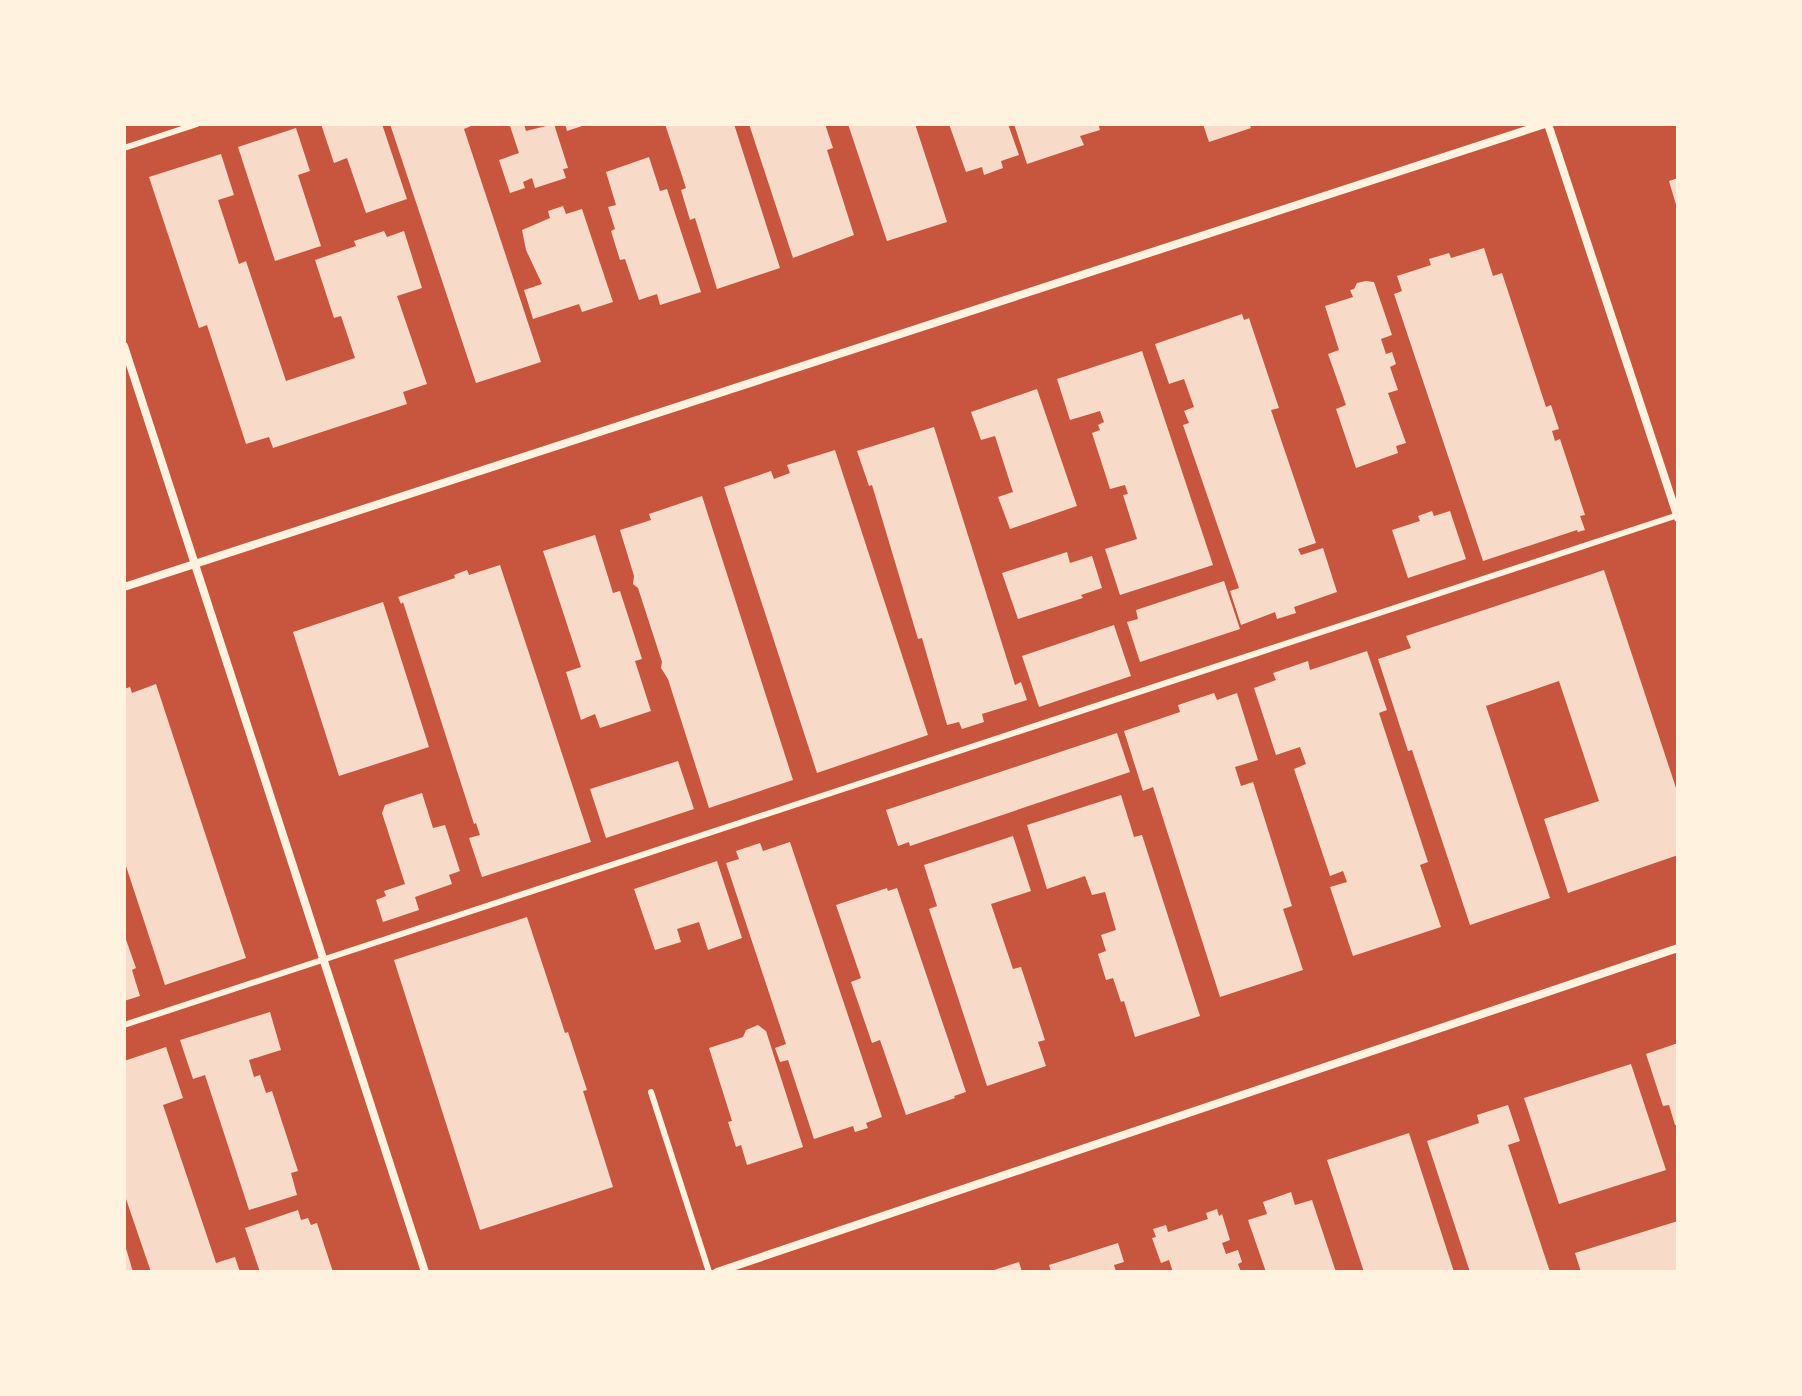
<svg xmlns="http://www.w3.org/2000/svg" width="1802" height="1396" font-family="Quicksand,sans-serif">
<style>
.building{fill:#f7dbc8}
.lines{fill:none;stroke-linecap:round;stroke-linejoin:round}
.service{stroke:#fff3e0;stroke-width:6}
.minor{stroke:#fff3e0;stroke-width:8}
</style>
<rect width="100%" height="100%" fill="#c8553d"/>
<path class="building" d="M321 124H382L407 199 366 213 347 158 334 163Z
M390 124H470L471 126 464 129 541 362 476 383Z
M524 124 526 131 554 124 568 168 563 169 566 178 535 188 532 178 523 182 525 188 510 193 499 160 519 153 510 126Z
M565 124H585V125L567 131Z
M665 124H734L780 268 717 289 695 218 690 220 681 190 686 188Z
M749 124H825L833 148 827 150 854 235 793 258Z
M848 124H915L947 222 887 241Z
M949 124H1008L1019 155 1001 161 1003 168 984 175 982 167 966 172Z
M1014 124H1098L1100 130 1080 136 1084 145 1027 164Z
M1203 124H1249L1251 128 1209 142Z
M296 128 310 171 298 175 321 246 275 261 238 147Z
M221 154 234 195 218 200 239 264 246 261 286 381 355 358 341 316 334 318 315 260 356 246 354 241 384 231 387 237 404 231 422 288 397 296 427 384 403 392 407 404 273 448 269 437 246 444 207 325 199 328 149 177Z
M649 157 660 191 667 189 701 292 660 305 657 294 639 300 625 259 620 260 611 231 615 229 608 207 616 205 606 172Z
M1678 178V208H1677L1669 181Z
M563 206 566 214 582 209 613 302 582 312 579 304 533 319 524 290 542 284 526 250 522 230 550 218 548 211Z
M1484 248 1493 276 1502 273 1546 407 1551 405 1559 429 1552 431 1555 441 1560 439 1585 515 1580 516 1585 530 1578 532 1577 530 1483 561 1394 294 1402 291 1397 276 1431 265 1429 259 1449 253 1451 258Z
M1366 281 1374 282 1392 335 1381 339 1386 354 1392 352 1396 364 1390 367 1398 390 1388 393 1406 443 1396 446 1398 453 1356 468 1336 409 1346 405 1328 354 1339 350 1325 306 1353 297 1350 290 1354 289 1357 283Z
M1242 314 1244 320 1249 318 1279 408 1271 410 1316 543 1298 549 1301 555 1323 548 1337 592 1294 607 1296 613 1277 619 1275 612 1241 625 1230 591 1239 588 1183 425 1189 423 1184 411 1194 407 1184 379 1169 384 1155 344Z
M1142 351 1213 565 1120 595 1105 549 1137 539 1123 495 1128 494 1125 485 1110 489 1092 433 1100 430 1098 425 1104 422 1100 411 1070 420 1057 379Z
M1037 389 1077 506 1010 529 998 497 1013 492 995 436 981 440 971 412Z
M934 427 1015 685 1021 682 1027 700 982 714 984 722 962 729 959 722 947 725 922 638 918 639 872 485 869 486 857 451Z
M835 450 928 735 817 773 724 487 771 471 774 479 790 473 787 465Z
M702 496 793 780 709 808 668 679 661 668 662 662 638 588 633 584 634 576 620 530 651 520 649 514Z
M1432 511 1434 516 1450 511 1466 559 1408 578 1392 530 1420 521 1418 516Z
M595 535 613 593 620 591 642 659 635 661 651 711 600 728 595 714 581 720 566 672 581 667 543 551Z
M1067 552 1070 563 1092 556 1102 588 1081 595 1083 598 1018 619 1002 573Z
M500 565 591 842 482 877 469 838 480 835 476 823 474 824 403 602 401 604 398 597 455 578 454 575 467 570 469 575Z
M1604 570 1678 794V855L1568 893 1544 819 1599 801 1559 681 1486 706 1550 898 1470 925 1412 750 1408 751 1378 659 1411 648 1406 636Z
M1224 581 1240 629 1140 662 1127 622 1138 619 1136 610Z
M383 602 429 747 339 776 293 632Z
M1114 625 1131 676 1039 707 1022 656Z
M1367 651 1387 710 1379 713 1428 862 1420 865 1441 927 1353 956 1330 887 1347 882 1343 871 1330 876 1294 769 1306 764 1300 747 1276 755 1254 688 1276 680 1273 673 1308 661 1310 670Z
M156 684 246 958 165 985 124 860V689L130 687 132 693Z
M1214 693 1217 700 1237 693 1258 760 1235 767 1241 786 1253 782 1292 906 1283 909 1303 970 1220 997 1153 787 1143 791 1124 731 1180 712 1178 705Z
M1117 733 1130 772 910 846 909 842 898 846 886 810Z
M678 761 694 809 606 838 590 789Z
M422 793 433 828 445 825 460 871 449 875 452 884 415 897 419 910 383 922 376 900 386 896 384 891 405 884 382 813 385 805Z
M1121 795 1134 837 1142 835 1200 1016 1135 1037 1124 1001 1121 1002 1113 978 1106 980 1098 954 1106 951 1101 935 1116 930 1105 892 1092 895 1085 876 1047 889 1027 825Z
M1013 836 1031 891 991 904 1013 969 1021 967 1045 1040 1038 1042 1046 1066 987 1086 929 909 937 906 924 865Z
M790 842 882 1117 866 1123 868 1128 855 1132 853 1126 814 1139 788 1060 780 1062 775 1048 786 1044 726 863 739 859 736 851 760 843 763 851Z
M717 861 742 938 708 950 699 922 677 929 681 942 655 950 634 889Z
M887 888 888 891 897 888 966 1092 954 1096 955 1098 906 1115 880 1040 872 1043 851 982 861 978 836 905Z
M527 917 565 1033 568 1032 587 1090 583 1091 613 1187 480 1230 394 960Z
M124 934 136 968 132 970 140 996 124 1001Z
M270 1012 281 1050 249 1060 254 1077 260 1075 266 1093 272 1091 298 1171 291 1173 297 1195 249 1210 205 1075 193 1079 180 1040Z
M758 1025 766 1031 803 1147 747 1165 741 1145 736 1147 728 1122 732 1121 709 1048 743 1037 746 1030Z
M1678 1043V1125H1675L1669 1105 1663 1106 1646 1054Z
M166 1047 183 1098 163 1105 216 1263 235 1257 240 1272H151L126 1199 124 1200V1061Z
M1631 1064 1666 1170 1559 1204 1524 1098Z
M1508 1105 1520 1141 1508 1145 1550 1272H1470L1427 1141 1479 1123 1477 1115Z
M1409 1133 1454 1272H1364L1327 1160Z
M1291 1192 1295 1205 1312 1200 1336 1272H1266L1248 1220 1267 1214 1263 1202Z
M1217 1209 1219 1216 1222 1214 1230 1240 1222 1243 1226 1254 1238 1250 1242 1262 1238 1264 1241 1272H1173L1169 1260 1161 1263 1152 1238 1156 1237 1153 1229 1166 1225 1168 1232 1208 1219 1206 1213Z
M298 1210 301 1220 308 1218 311 1225 317 1223 333 1272H260L245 1228Z
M1678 1221V1272H1581L1575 1253Z
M1118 1243 1124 1262 1114 1265 1116 1272H1051L1049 1265Z
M124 1245H125L133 1272H124Z
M1019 1262 1022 1272H991V1271Z"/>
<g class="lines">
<path class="service" d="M124 148 197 124
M124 1025 1678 515
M651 1092 709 1272"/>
<path class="minor" d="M1548 124 1678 518
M124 346 425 1272
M124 587 1545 124
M717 1272 1678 948"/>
</g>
<rect width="1802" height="1396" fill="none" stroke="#fff3e0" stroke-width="252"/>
</svg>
